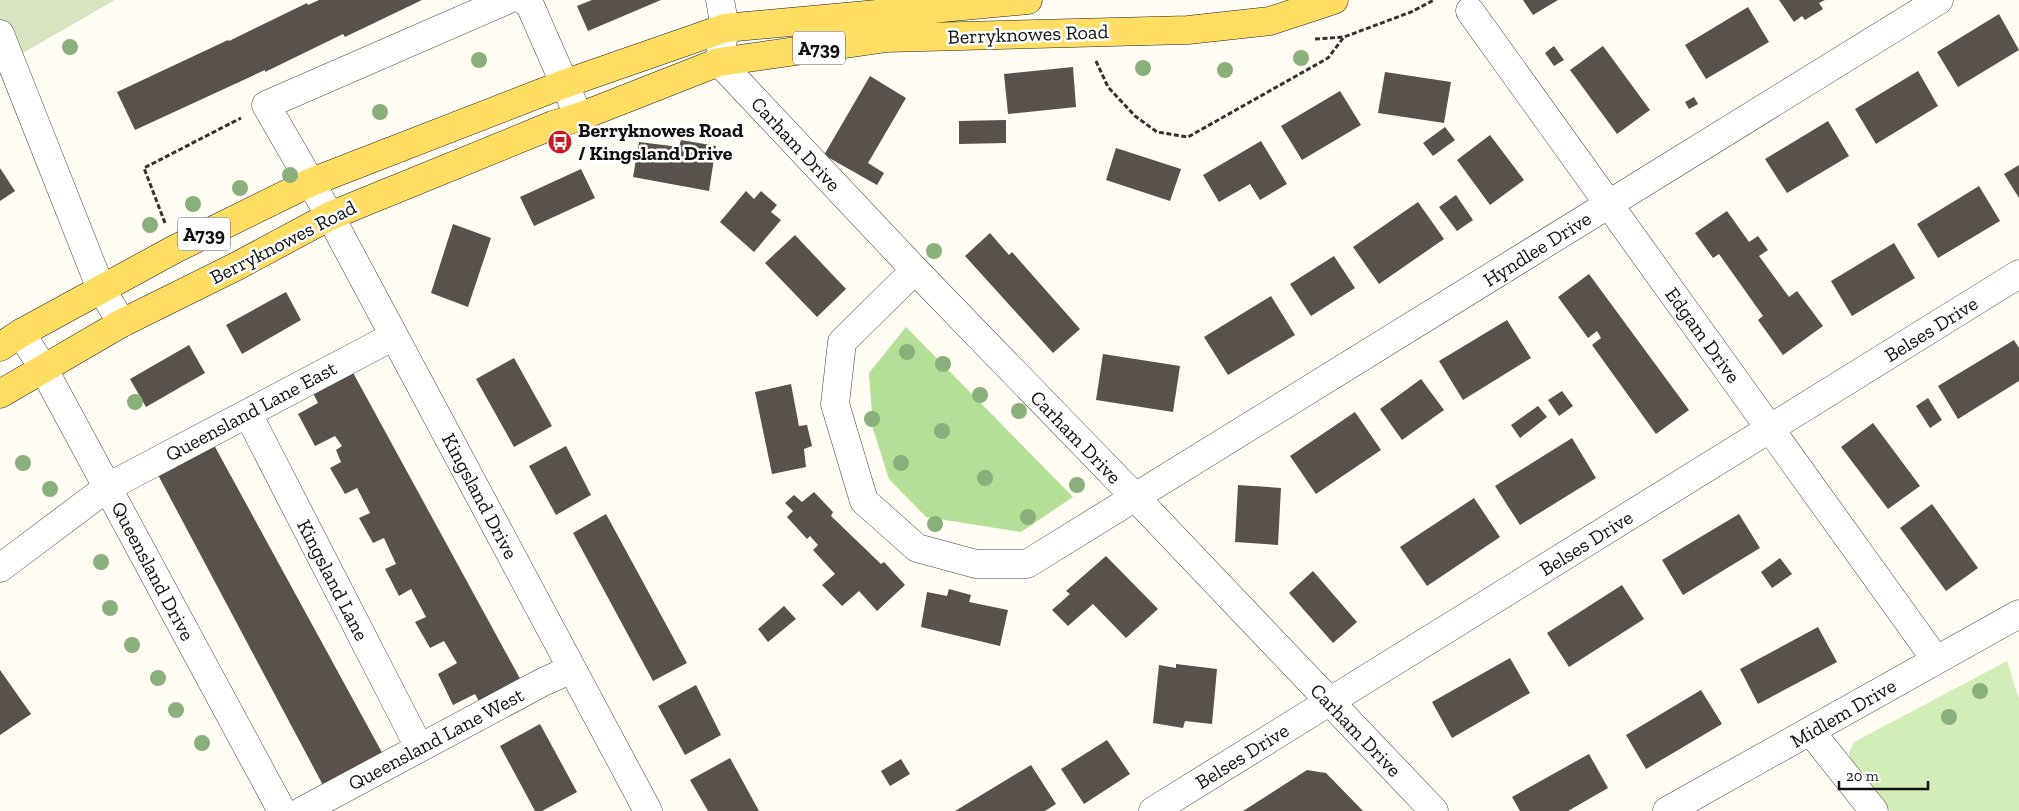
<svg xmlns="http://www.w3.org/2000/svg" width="2019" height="811" font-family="'Zilla Slab',serif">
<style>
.green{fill:#d3edb9}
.forest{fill:#b5df97}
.cemetery{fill:#d8e4c1}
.building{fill:#59514b}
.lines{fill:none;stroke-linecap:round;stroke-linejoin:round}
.minor-casing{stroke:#434343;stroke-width:29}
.major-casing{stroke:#212121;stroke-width:29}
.path{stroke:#323232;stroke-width:3;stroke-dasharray:5 2.5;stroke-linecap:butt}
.minor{stroke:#fff;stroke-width:28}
.major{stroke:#ffdd63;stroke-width:28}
.tree{fill:#8aae7c}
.labels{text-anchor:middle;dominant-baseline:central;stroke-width:5;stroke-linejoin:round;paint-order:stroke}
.shield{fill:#fff;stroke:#585858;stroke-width:1}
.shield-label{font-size:19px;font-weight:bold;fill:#101010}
.street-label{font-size:20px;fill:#101010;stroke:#fff}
.poi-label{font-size:20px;font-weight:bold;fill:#101010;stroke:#fff;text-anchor:start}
</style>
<rect width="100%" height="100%" fill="#fffdf3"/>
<path class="green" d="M2007 661 2019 699V811H1890L1850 760 1849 753 1854 742Z"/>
<path class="forest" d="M906 327 1073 497 1021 532 926 517 889 479 873 429 869 373Z"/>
<path class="cemetery" d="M0 0H115L0 66Z"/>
<path class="building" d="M319 0H422L345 37 343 34 265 72V70L135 130 117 92 228 40 229 41 307 3 308 5Z
M592 0H661L588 31 577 6Z
M1523 0H1558L1533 15Z
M1779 0H1825L1819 3 1823 9 1805 20 1802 16 1794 22Z
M1748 7 1769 42 1706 79 1685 45Z
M1999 14 2019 50 1958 87 1937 52Z
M1554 46 1564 60 1554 66 1545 53Z
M1603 46 1650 110 1617 134 1570 70Z
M1073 67 1076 107 1008 114 1004 74Z
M1918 71 1938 106 1876 144 1855 109Z
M1385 72 1451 82 1444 123 1378 113Z
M870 76 906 98 868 163 884 173 877 185 824 155Z
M1340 91 1361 125 1302 160 1281 126Z
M1694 97 1698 104 1689 109 1685 102Z
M1006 120V143L959 144V121Z
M1828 121 1849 156 1787 193 1765 159Z
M1445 127 1455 140 1433 156 1423 143Z
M1490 135 1524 180 1490 205 1457 160Z
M681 140 716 146 709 191 633 177 639 142 679 147Z
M1261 141 1287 184 1260 200 1250 184 1219 202 1203 175Z
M1116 148 1181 169 1170 201 1106 180Z
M2019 165V198L2004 174Z
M0 168 15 191 0 201Z
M581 169 595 198 534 226 520 197Z
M1979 186 2000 221 1938 258 1917 224Z
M746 191 754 199 761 191 777 205 771 212 781 220 754 252 720 222Z
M1456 195 1473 220 1457 231 1439 207Z
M1418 202 1444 239 1379 284 1353 247Z
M1727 211 1749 242 1758 236 1768 250 1759 256 1789 297 1797 291 1823 326 1783 355 1758 320 1763 316 1719 254 1713 258 1695 233Z
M453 224 491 238 468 307 431 293Z
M990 233 1009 255 1012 252 1080 329 1053 353 965 256Z
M795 235 846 289 817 317 765 263Z
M1894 243 1915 278 1852 316 1831 281Z
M1334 256 1355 288 1311 316 1290 284Z
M1589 274 1689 410 1656 434 1592 345 1601 338 1597 331 1588 338 1558 297Z
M286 292 301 320 242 354 226 325Z
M1271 296 1295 335 1228 375 1204 337Z
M1507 320 1531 358 1463 400 1439 361Z
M2014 340 2019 348V381L1958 419 1938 386Z
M189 345 205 373 146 407 130 379Z
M1103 354 1180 366 1173 412 1096 400Z
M514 358 552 426 514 447 476 379Z
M351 369 523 684 482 707 475 694 453 705 438 674 457 663 444 641 430 648 415 622 426 617 411 589 399 596 385 569 396 564 384 538 373 543 359 518 370 513 357 488 345 494 330 468 341 462 336 450 342 446 335 436 315 446 298 414 318 403 311 389Z
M1421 379 1444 410 1402 440 1380 409Z
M791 384 799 426 807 425 812 446 804 449 806 467 772 474 755 392Z
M1562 391 1573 406 1559 416 1548 400Z
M1928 398 1942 420 1930 428 1916 406Z
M1538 406 1547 417 1520 438 1511 425Z
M1355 412 1381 450 1316 494 1290 456Z
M1873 423 1920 486 1888 509 1841 447Z
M1572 438 1596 478 1520 525 1495 486Z
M214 445 385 758 325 789 158 475Z
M566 446 591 495 556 515 529 466Z
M1238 485 1281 488 1278 545 1235 542Z
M814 492 833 512 831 516 881 564 884 562 905 585 877 611 859 591 842 606 822 585 835 574 813 550 818 545 810 536 807 539 787 517 793 511 785 503 794 495 802 502Z
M1474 498 1500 537 1427 586 1400 547Z
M1932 504 1978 568 1946 591 1900 528Z
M606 514 687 663 653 681 573 533Z
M1739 514 1760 548 1683 595 1662 560Z
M1106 556 1158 609 1126 638 1093 604 1068 626 1052 610 1070 594 1066 591Z
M1780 558 1792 574 1772 588 1761 572Z
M1313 571 1357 622 1333 643 1289 593Z
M1622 585 1644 619 1569 667 1547 633Z
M949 589 971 595 969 602 1008 610 1000 646 921 627 927 592 947 596Z
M784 606 796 619 768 642 758 629Z
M1818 627 1837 662 1758 704 1740 669Z
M1510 658 1530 693 1452 738 1432 702Z
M1176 664 1217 669 1212 724 1185 721 1183 728 1153 723 1159 665 1176 668Z
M0 670 31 714 0 735Z
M696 685 721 735 685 755 658 706Z
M1701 690 1722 724 1646 769 1626 735Z
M540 724 577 792 542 811H535L500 746Z
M1107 740 1130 774 1084 804 1061 769Z
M1589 754 1608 788 1568 811H1520L1512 797Z
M730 758 759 811H708L690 780Z
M901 759 910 774 890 786 881 771Z
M1031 765 1056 804 1045 811H955Z
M1307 770 1326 773 1363 811H1243Z"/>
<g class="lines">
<defs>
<path id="minor" d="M507 0 266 105 330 216 648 811
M523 0 529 3 579 117
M720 0 725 28 719 62 915 270 1135 497 1434 811
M1470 11 1936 660
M0 34 101 289 122 323
M915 270 842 342 835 404 864 501 917 548 976 564H1027L1939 0
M21 333 43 368 282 811
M248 414 419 747
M0 568 108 487 394 336
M1811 732 1874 811
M302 811 543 682 572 669
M1153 811 2019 274
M1667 811 2019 614"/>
<path id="major" d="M0 347 21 333 175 249 309 183 564 84 725 28 1028 0
M0 394 122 323 237 266 330 216 553 125 579 117 719 62 887 38 1188 30 1270 21 1334 0"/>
</defs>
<use href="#minor" class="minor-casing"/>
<use href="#major" class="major-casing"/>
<path class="path" d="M1315 39 1344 37 1411 12 1434 0
M1096 61 1108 87 1135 116 1157 132 1188 137 1328 58 1344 37
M165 223 144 168 241 118"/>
<use href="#minor" class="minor"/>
<use href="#major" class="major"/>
</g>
<g class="tree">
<circle cx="70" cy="47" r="8"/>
<circle cx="1301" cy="58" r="8"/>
<circle cx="479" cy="60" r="8"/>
<circle cx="1143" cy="68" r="8"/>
<circle cx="1225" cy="70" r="8"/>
<circle cx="380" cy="112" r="8"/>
<circle cx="290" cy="175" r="8"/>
<circle cx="240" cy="188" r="8"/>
<circle cx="193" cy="204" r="8"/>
<circle cx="150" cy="225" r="8"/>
<circle cx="934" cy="251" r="8"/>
<circle cx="907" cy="352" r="8"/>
<circle cx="943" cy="364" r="8"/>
<circle cx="980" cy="395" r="8"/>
<circle cx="135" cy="402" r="8"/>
<circle cx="1019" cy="411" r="8"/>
<circle cx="872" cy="419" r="8"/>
<circle cx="942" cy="431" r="8"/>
<circle cx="23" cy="463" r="8"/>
<circle cx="901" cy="463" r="8"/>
<circle cx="985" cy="478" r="8"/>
<circle cx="1077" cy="485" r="8"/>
<circle cx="50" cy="489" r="8"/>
<circle cx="1028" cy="517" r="8"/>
<circle cx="935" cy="524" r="8"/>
<circle cx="101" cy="562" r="8"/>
<circle cx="110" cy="608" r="8"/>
<circle cx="132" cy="645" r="8"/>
<circle cx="158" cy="678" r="8"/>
<circle cx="1980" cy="691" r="8"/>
<circle cx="176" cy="710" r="8"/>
<circle cx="1949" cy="717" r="8"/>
<circle cx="202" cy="743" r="8"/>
</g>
<defs>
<symbol id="bus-disc" viewBox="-11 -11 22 22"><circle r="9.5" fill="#cb1d21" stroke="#fff"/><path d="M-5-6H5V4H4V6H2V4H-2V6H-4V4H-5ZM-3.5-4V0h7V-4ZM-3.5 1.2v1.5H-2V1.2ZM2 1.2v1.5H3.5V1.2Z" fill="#fff"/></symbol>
</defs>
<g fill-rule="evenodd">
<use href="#bus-disc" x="546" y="128" width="28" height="28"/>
</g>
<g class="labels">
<g class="shield">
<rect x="793" y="31.5" width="52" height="33" rx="4"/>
<rect x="178" y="217.5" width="52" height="33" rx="4"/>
</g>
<g class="shield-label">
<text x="819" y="48">A739</text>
<text x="204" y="234">A739</text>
</g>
<g class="street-label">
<text transform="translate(1028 34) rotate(-2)">Berryknowes Road</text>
<text transform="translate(796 144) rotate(47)">Carham Drive</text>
<text transform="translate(283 242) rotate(-27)">Berryknowes Road</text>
<text transform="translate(1537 249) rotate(-32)">Hyndlee Drive</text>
<text transform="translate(1931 329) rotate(-32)">Belses Drive</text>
<text transform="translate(1703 335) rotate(54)">Edgam Drive</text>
<text transform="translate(251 411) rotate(-28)">Queensland Lane East</text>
<text transform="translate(1076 437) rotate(46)">Carham Drive</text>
<text transform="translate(480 496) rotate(62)">Kingsland Drive</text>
<text transform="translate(1586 543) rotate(-32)">Belses Drive</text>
<text transform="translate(153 571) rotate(62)">Queensland Drive</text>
<text transform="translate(333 580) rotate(63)">Kingsland Lane</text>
<text transform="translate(1843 713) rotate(-30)">Midlem Drive</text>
<text transform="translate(1356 730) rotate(46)">Carham Drive</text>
<text transform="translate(436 739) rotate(-28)">Queensland Lane West</text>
<text transform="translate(1242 756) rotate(-32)">Belses Drive</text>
</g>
<g class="poi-label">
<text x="578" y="130">Berryknowes Road<tspan x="578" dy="23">/ Kingsland Drive</tspan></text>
</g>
</g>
<path d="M1839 781v8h89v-8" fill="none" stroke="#101010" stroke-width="2.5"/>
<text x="1846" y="781" font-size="15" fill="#101010" stroke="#ffffff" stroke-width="4" paint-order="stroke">20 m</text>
</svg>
